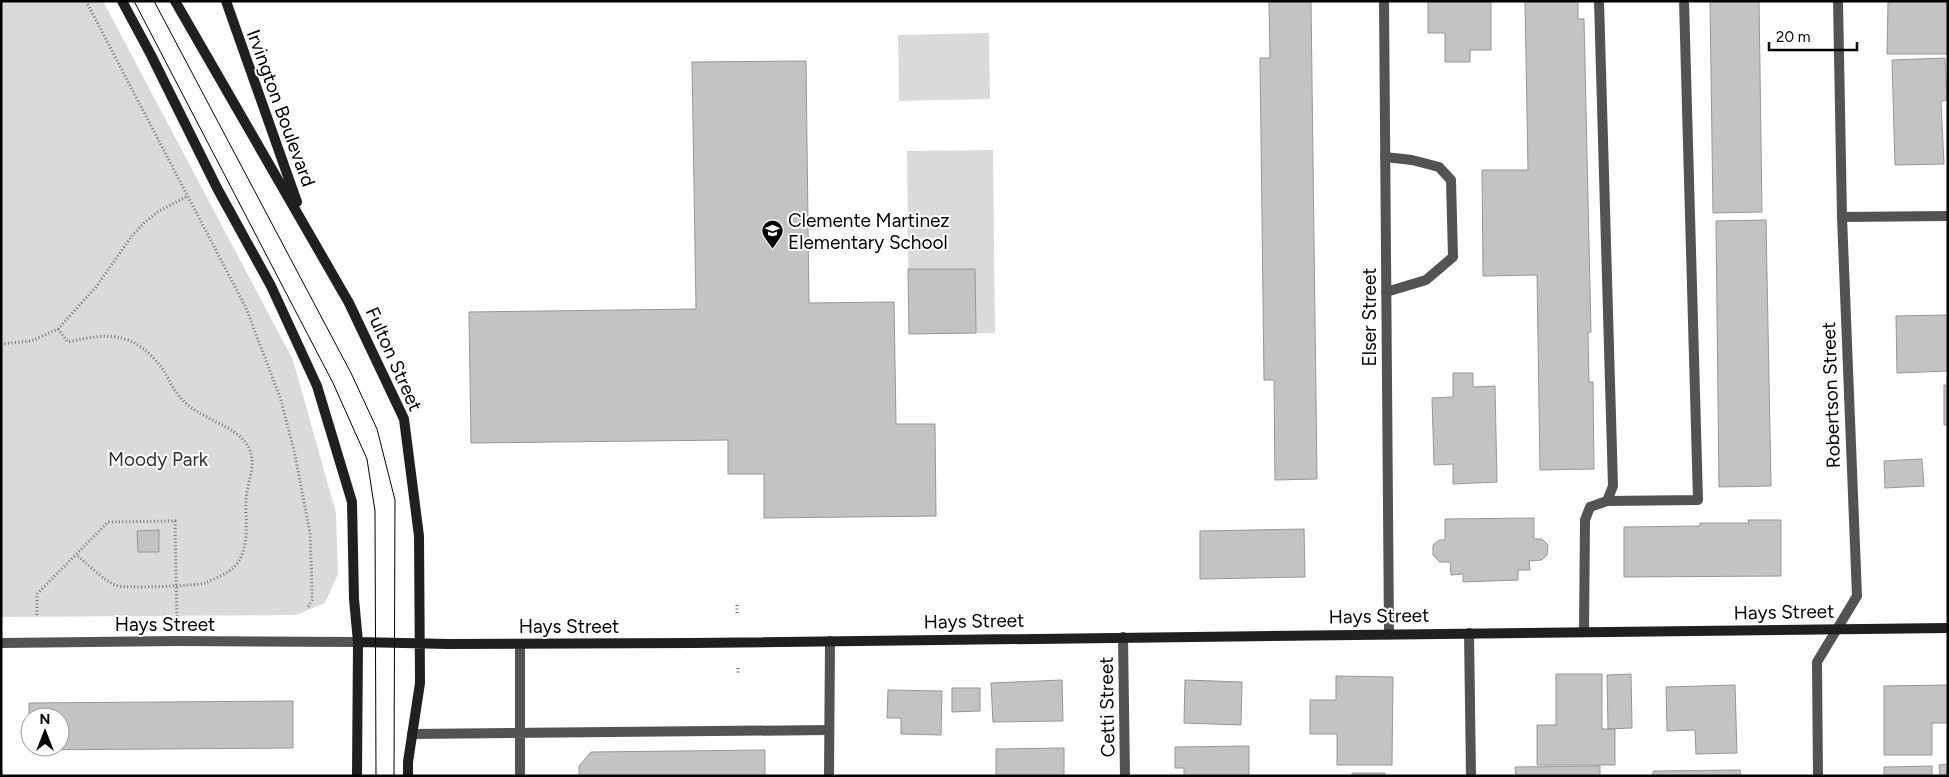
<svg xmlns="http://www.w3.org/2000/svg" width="1949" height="777" font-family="Figtree,sans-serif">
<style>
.green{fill:#dadada}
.building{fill:#c3c3c3;stroke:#979797;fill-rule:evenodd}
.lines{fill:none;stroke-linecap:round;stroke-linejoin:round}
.path{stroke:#757575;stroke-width:3;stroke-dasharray:1 2.5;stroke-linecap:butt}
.lane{stroke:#535353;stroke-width:10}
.street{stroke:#535353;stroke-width:10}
.secondary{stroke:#202020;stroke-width:10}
.tram{stroke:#000;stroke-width:1}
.labels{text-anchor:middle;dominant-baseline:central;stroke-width:4;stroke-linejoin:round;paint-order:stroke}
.street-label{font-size:19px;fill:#000;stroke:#fff}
.poi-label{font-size:19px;fill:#000;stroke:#fff;text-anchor:start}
.park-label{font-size:19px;fill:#313131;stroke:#fff}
</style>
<rect width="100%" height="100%" fill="#fff"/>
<path class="green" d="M1 1H103L293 360 336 513 338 574 325 603 296 615 1 617Z
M989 33 990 99 899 101 898 35Z
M993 150 995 333 909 334 907 151Z"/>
<path class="building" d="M1269 1H1311L1317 479 1275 480 1274 380H1264L1260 58H1270Z
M1428 1H1491V50H1470V62H1445V33H1428Z
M1525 1H1578V19H1584L1591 332H1588L1589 382H1593L1594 469 1540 470 1537 275 1483 276 1482 170H1528Z
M1710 1H1759L1762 212 1713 213Z
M1888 1H1948V54H1887Z
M1945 58 1947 100 1941 101 1944 164 1895 165 1892 60Z
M806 61 809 303 894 302 896 424H935L936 516 764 518V474H728V440L471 443 469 312 696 309 692 62Z
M1766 220 1771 486 1719 487 1716 221Z
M908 269H975L976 333 909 334Z
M1948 315V371L1897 373 1896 316Z
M1453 373H1473V387L1495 386 1497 482 1453 484V464L1434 465 1432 398 1453 397Z
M1944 385H1948V425H1944Z
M1922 459 1924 486 1885 488 1884 461Z
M1534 518V539H1542L1548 545 1547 555 1542 560 1529 561 1530 570H1518V580L1463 582V574L1451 575 1450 562H1440L1433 555V545L1439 540H1445V519Z
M1748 520H1781V576L1624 577V527L1700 526V523H1749Z
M1304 529 1305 577 1200 579V531Z
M159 530V552H138L137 531Z
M1556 674H1602V729H1615V765H1537V725H1556Z
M1631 674 1632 728 1608 729 1607 675Z
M1336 676 1393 677 1392 765H1337V734H1310V700H1336Z
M1062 680 1063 721 993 722 991 683Z
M1185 680 1242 682 1241 725 1184 723Z
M1735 685 1737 753 1696 754 1695 730 1667 731 1666 687Z
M1948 685V723H1932V755H1884V686Z
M952 688H980V711L952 712Z
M888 690 942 691 941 735 901 734V718H887Z
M293 701V748L29 750V703ZM30 717H60V747H30Z
M1249 746V776H1184V768H1175V747Z
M1064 748V776H996V749Z
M765 750V776H579V766L591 752Z
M1948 764V776H1940L1939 765Z
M1600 766V776H1516L1515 767Z
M1932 766V776H1884V767Z
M1740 770 1741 776H1653V771Z
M1352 773H1385V776H1352Z"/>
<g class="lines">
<path class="path" d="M86 1 246 308 281 400 295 455 310 533 312 588V600L308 607
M58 329 68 342C110 332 134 332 162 368 168 377 172 388 180 397 198 420 237 424 249 448 257 465 247 482 246 500 245 521 251 548 235 566 229 573 214 579 205 583 196 586 122 589 115 585 104 581 86 562 76 555
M1 344 31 341 58 329 96 287 131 237 145 222 159 211 188 196
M737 605V614
M37 615V594L108 522 175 521 177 623
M738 668V675"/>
<path class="lane" d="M1385 157 1412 160 1439 167 1451 180 1453 257 1426 280 1386 292
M1607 501 1698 500 1684 1
M1584 631 1585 520 1590 507 1607 501 1613 486 1599 1
M412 734 829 730
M520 776V644"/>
<path class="street" d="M1384 1 1389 633
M1842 217 1948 216
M1469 633 1471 776
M1123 637 1125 776
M1 643 178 641 358 642
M829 776 830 641
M1818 776 1817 662 1857 596 1842 217 1838 1"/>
<path class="secondary" d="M122 1 151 55 217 188 271 286 317 386 352 502 354 599 358 642 357 776
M175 1 349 303 404 419 419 536 420 683 408 762V776
M226 1 297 202
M358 642 449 644 693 643 1948 628"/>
<path class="tram" d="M134 1 333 383 367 459 375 511 376 776
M154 1 351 373 377 429 395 500 394 776"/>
</g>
<defs>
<symbol id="school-pin" viewBox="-11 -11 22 30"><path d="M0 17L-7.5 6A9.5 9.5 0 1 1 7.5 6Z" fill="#000" stroke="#fff"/><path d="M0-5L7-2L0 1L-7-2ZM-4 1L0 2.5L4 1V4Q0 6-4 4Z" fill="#fff"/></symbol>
</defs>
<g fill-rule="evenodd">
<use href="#school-pin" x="760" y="218" width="25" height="34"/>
</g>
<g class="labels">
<g class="street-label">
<text transform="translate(281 108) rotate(70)">Irvington Boulevard</text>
<text transform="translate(1369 317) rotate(-90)">Elser Street</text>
<text transform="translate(394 359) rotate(66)">Fulton Street</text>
<text transform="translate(1831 395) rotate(-92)">Robertson Street</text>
<text transform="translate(1784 612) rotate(-1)">Hays Street</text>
<text transform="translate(1379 616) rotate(-1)">Hays Street</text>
<text transform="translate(974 621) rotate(-1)">Hays Street</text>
<text x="165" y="624">Hays Street</text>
<text x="569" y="626">Hays Street</text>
<text transform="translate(1107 707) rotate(-91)">Cetti Street</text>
</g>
<g class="poi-label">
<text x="788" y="220">Clemente Martinez<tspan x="788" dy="22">Elementary School</tspan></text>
</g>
<g class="park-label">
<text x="158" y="459">Moody Park</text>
</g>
</g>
<rect width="1949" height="777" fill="none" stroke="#000000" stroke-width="5"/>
<g transform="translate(45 732)"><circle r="24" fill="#ffffff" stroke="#999999"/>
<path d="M0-4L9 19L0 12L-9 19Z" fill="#000000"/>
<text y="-8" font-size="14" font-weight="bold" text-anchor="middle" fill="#000000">N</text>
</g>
<path d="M1769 42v8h88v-8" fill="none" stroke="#000000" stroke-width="2.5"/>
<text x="1776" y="42" font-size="15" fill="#000000" stroke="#ffffff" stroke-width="4" paint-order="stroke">20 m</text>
</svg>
